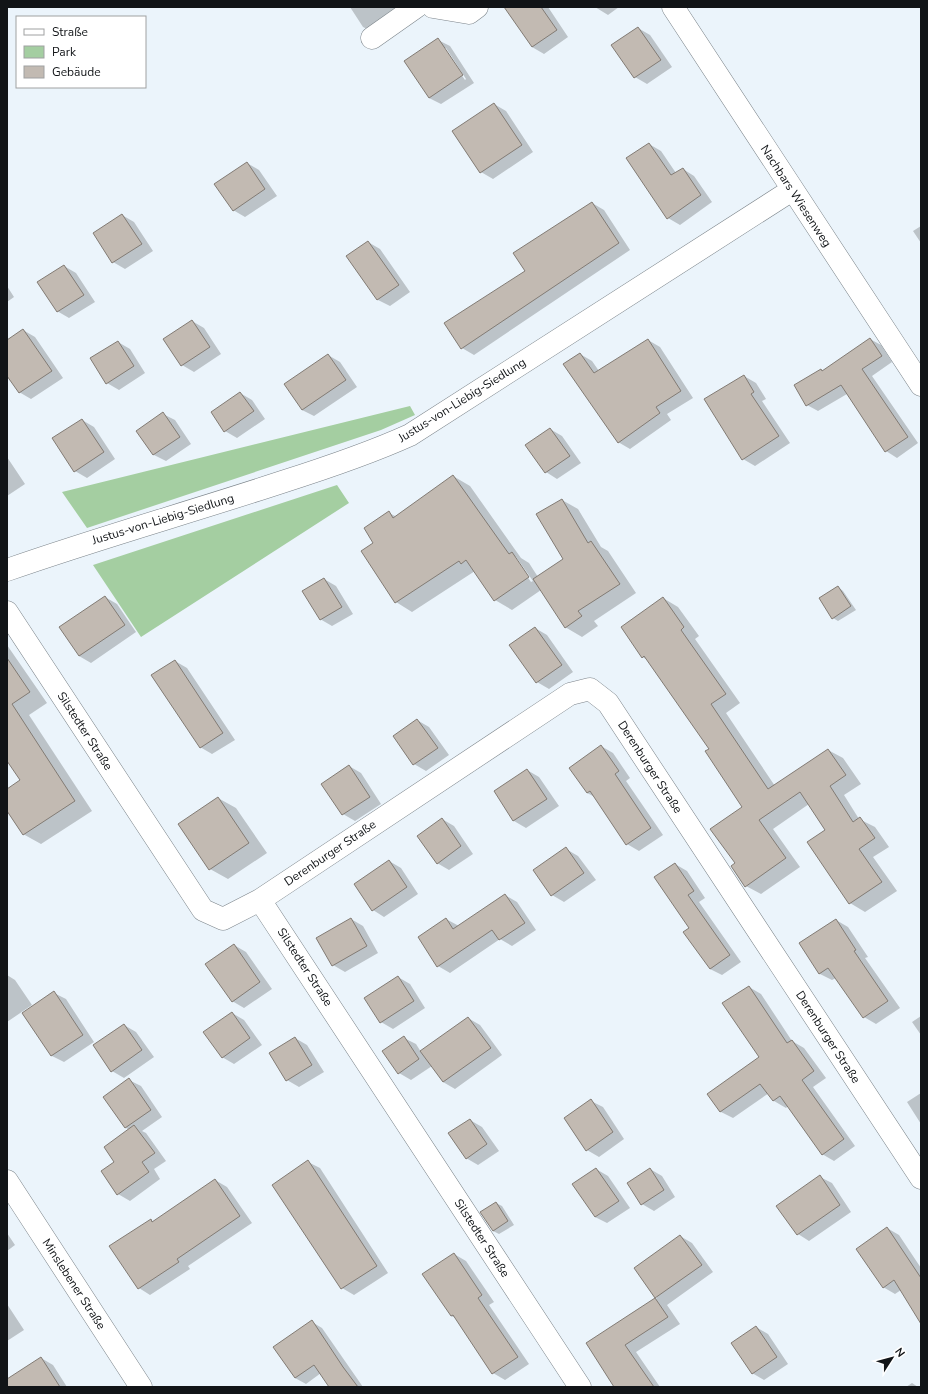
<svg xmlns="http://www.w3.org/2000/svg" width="928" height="1394" font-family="'Nunito Sans',sans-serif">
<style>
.green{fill:#a4cea1}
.shadow{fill:#0003;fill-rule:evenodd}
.building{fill:#c2bab2;stroke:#827b74}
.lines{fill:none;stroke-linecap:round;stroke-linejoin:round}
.minor-casing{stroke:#7c848a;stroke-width:23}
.minor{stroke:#fff;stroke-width:22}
.labels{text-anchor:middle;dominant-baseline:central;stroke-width:3.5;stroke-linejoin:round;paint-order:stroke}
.street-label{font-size:12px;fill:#111417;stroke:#fff}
</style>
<rect width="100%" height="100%" fill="#ebf4fb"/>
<path class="green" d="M410 406 415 415 381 430 87 528 62 492Z
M337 485 349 503 141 637 93 565Z"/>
<path class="shadow" d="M350 7H415L375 33 363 27Z
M517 7H548L568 37 544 54 532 47Z
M595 7H619L608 15Z
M638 28 650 35 672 67 647 84 635 77 613 45Z
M438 40 450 46 474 83 441 104 429 98ZM443 48H446L466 79 465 80Z
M494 104 506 111 533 152 493 179 481 172Z
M649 144 661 151 676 173 683 169 694 176 712 202 680 225 668 218Z
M247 163 259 170 277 196 245 217 233 210Z
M592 203 604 210 630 250 474 355 462 348 526 271Z
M122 215 134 222 153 251 125 269 113 262 95 233Z
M921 226V243L913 231Z
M368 242 380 249 410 292 390 306 378 300 348 256Z
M64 266 76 273 95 302 69 318 57 311Z
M7 286 14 297 7 302Z
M192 321 204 328 221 354 194 372 182 365Z
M23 330 35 337 63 378 31 399 19 392 7 374V341Z
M870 339 881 345 892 362 872 376 918 443 897 458 886 451 847 394 818 411 807 405 821 370 823 371Z
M648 340 660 347 693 398 667 414 671 420 630 449 618 442 580 354 592 361 599 371Z
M118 342 130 349 145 373 119 390 107 383Z
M328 355 340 362 357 387 314 416 302 410Z
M744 376 756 383 766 399 762 401 790 443 755 466 743 459Z
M240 393 252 400 265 419 237 438 225 431 212 413Z
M163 414 175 420 191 444 166 461 154 455 138 431Z
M82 420 94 427 115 459 87 478 75 471Z
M550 429 562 436 581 463 557 479 546 472Z
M7 457 25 484 7 496Z
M453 476 470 486 521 558 529 563 538 577 565 559 562 500 578 509 601 547 608 551 636 593 594 621 598 626 582 637 565 627 541 590 512 610 495 600 475 571 412 612 396 602 375 543 389 513 397 517ZM514 557H516L533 581 531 582Z
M324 579 336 586 353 614 332 626 320 619Z
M838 587 843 591 856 610 838 621 833 618Z
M105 597 117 604 136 632 91 663 79 656Z
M663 598 678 607 699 636 695 639 740 703 726 713 775 786 828 750 843 758 861 784 844 795 859 819 875 827 889 847 873 857 897 891 865 912 850 903 808 842 826 830 809 804 773 829 800 867 761 894 746 886 736 864 744 807 710 749 648 660 642 657Z
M535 628 547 635 573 672 549 689 537 682Z
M7 645 47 703 29 715 92 811 41 844 23 834 7 809V790L21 781 7 759Z
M175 661 187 668 235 740 212 754 200 747Z
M417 720 429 727 449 755 426 771 414 764 395 736Z
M601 746 613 753 630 778 626 781 663 835 639 851 627 844 595 797 587 793Z
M349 766 361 773 381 804 355 821 343 814Z
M527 770 539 777 559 806 526 828 514 821 495 791Z
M218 798 236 808 267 853 228 879 210 869Z
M442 819 454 826 473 854 449 870 437 863Z
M566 849 578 856 596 880 564 902 552 895Z
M389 861 401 868 418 894 384 917 373 910Z
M675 864 687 871 705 898 699 902 741 962 722 975 710 969 690 928Z
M505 895 517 902 536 930 512 946 500 939 450 973 438 966 446 919 459 926Z
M351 919 363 926 378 953 345 972 333 965Z
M836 920 848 927 868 957 865 958 900 1008 876 1024 864 1017 836 978 832 980 820 974 800 944Z
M234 945 246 952 272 989 244 1008 232 1001Z
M7 975 15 980 32 1005 7 1022Z
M398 977 410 984 425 1008 393 1029 381 1022Z
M749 987 761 994 792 1041 804 1048 826 1078 813 1087 855 1146 834 1161 822 1154 788 1106 786 1108 774 1101 769 1093 733 1118 721 1112 708 1094 760 1057Z
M54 993 66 999 94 1042 64 1062 52 1056 23 1014Z
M232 1013 244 1020 262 1045 234 1064 222 1057Z
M921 1016V1035L912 1022Z
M468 1018 480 1025 502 1055 455 1089 443 1082 432 1066 411 1080 399 1073 404 1038 416 1044 421 1052Z
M124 1025 136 1032 154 1057 124 1078 112 1071Z
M295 1038 307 1045 324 1072 299 1087 287 1080Z
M129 1080 141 1086 162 1117 142 1131 146 1133 166 1161 154 1169 160 1179 130 1201 118 1194 116 1162 130 1130 126 1128Z
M921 1093V1124L907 1102Z
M591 1101 603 1107 624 1139 599 1157 587 1150Z
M470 1120 482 1127 499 1151 478 1165 466 1158Z
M308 1162 320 1168 388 1273 354 1295 342 1288Z
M596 1169 608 1176 630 1208 607 1223 595 1217Z
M650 1169 662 1176 675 1197 654 1211 642 1204Z
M820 1177 832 1183 851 1212 809 1241 798 1234Z
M215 1180 227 1187 252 1223 188 1266 190 1269 150 1295 139 1288 151 1220 154 1222Z
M496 1203 502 1206 514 1225 499 1234 493 1231Z
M887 1228 899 1235 921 1268V1322L901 1290 895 1294 883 1287Z
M7 1233 15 1245 7 1251Z
M680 1236 692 1243 713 1272 667 1305 680 1324 636 1352 660 1387H616L588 1344 657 1298 635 1268Z
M454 1254 466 1261 494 1302 489 1305 529 1364 505 1380 493 1373 456 1318 451 1316Z
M7 1304 24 1330 7 1341Z
M312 1322 322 1328 363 1387H331L321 1373 306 1384 295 1378Z
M756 1327 768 1334 788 1364 764 1380 752 1373Z
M41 1358 53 1365 67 1387H7V1380Z
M912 1383 918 1387H906Z"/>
<path class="building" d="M504 7H541L557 30 532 47Z
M638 27 661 60 634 78 611 45Z
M438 38 463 75 429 98 404 61Z
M494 103 522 145 480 173 452 131Z
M649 143 671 175 683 168 701 195 667 219 626 158Z
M247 162 265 189 233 211 214 184Z
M592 202 619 243 461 349 444 323 525 271 513 253Z
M122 214 142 244 112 263 93 233Z
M368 241 399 285 377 300 346 256Z
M64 265 84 295 57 312 37 282Z
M192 320 210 347 181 366 163 339Z
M23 329 52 371 19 393 7 376V340Z
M870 338 882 356 862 369 908 437 885 452 841 385 806 406 794 385 821 369 822 371Z
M648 339 681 391 656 407 660 413 618 443 563 364 580 353 594 373Z
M118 341 134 366 106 384 90 358Z
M328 354 346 380 302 410 284 384Z
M744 375 754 392 751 394 779 436 742 460 704 399Z
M240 392 254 411 224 432 211 412Z
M163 412 180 437 153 455 136 431Z
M82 419 104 452 74 472 52 438Z
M550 428 570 456 545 473 525 445Z
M453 475 509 554 512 552 529 577 494 601 466 560 461 564 459 561 395 603 361 551 373 543 364 528 389 511 393 518Z
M562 499 588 543 591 541 620 584 578 611 582 616 565 628 533 579 563 559 536 514Z
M324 578 342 607 320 620 302 591Z
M838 586 851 606 832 619 819 598Z
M105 596 125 625 79 656 59 627Z
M663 597 684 627 681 630 726 694 711 704 768 789 828 749 846 775 830 786 853 822 860 817 875 838 859 849 882 882 849 904 807 842 825 830 800 792 759 820 786 858 745 887 731 866 735 863 710 829 742 807 705 751 709 749 644 656 642 658 621 627Z
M535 627 562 665 536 683 509 645Z
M7 658 30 692 12 704 75 801 23 835 7 811V789L20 780 7 761Z
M175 660 223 733 200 748 151 675Z
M417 719 438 748 413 765 393 736Z
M601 745 619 771 615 774 651 828 626 845 590 791 587 793 569 768Z
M349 765 370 797 342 815 321 784Z
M527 769 547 799 513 821 494 791Z
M218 797 249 843 209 870 178 824Z
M442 818 461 846 437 864 417 836Z
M566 847 584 873 551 896 533 870Z
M389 860 407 887 372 911 354 884Z
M675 863 694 891 688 895 730 955 710 969 683 932 689 928 654 877Z
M505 894 525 923 499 940 492 930 437 967 418 937 446 918 453 929Z
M351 918 367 946 332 966 316 938Z
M836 919 856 950 854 951 888 1001 863 1018 828 968 819 974 799 943Z
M234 944 260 982 232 1002 205 964Z
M398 976 414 1001 380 1023 364 998Z
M749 986 787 1043 792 1040 814 1071 802 1080 844 1139 822 1155 780 1096 773 1101 760 1084 720 1112 707 1094 759 1057 722 1003Z
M54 991 83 1035 51 1056 22 1013Z
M232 1012 250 1038 222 1058 203 1032Z
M468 1017 491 1048 443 1082 420 1051Z
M124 1024 142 1050 111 1072 93 1045Z
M404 1036 419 1059 398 1074 382 1051Z
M295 1037 312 1065 286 1081 269 1053Z
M129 1078 151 1110 125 1128 103 1097Z
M591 1099 613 1132 586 1151 564 1118Z
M470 1119 487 1144 466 1159 448 1133Z
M134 1125 155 1153 142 1162 149 1172 117 1195 101 1171 114 1162 104 1147Z
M308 1160 377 1266 341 1289 272 1185Z
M596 1168 619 1201 595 1217 572 1184Z
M650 1168 664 1190 641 1205 627 1183Z
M820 1175 840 1205 797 1235 776 1206Z
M215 1179 240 1216 177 1259 179 1262 138 1289 109 1246 151 1219 152 1222Z
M496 1202 508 1221 493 1231 480 1212Z
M887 1227 921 1278V1324L894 1280 883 1288 856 1249Z
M680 1235 702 1265 655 1298 634 1268Z
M454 1253 482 1295 478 1298 518 1357 492 1374 453 1315 451 1316 422 1274Z
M655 1298 668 1317 625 1345 654 1387H614L586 1343Z
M312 1320 343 1367 358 1387H329L314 1365 295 1378 273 1347Z
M756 1326 777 1357 752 1374 731 1343Z
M41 1357 60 1387H7V1379Z"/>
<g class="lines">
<defs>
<path id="minor" d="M433 7 469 13 477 7
M673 7 921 385
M372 38 416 7
M7 570C98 538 191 512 282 482 326 468 368 454 410 435L792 190
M7 612 203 910 223 919 260 900 580 1387
M260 900 570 694 590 689 608 703 921 1178
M7 1181 141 1387"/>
</defs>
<use href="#minor" class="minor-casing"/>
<use href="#minor" class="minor"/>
</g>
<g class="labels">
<g class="street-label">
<text transform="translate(796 196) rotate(57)">Nachbars Wiesenweg</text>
<text transform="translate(462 400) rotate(-32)">Justus-von-Liebig-Siedlung</text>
<text transform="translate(163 519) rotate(-17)">Justus-von-Liebig-Siedlung</text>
<text transform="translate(85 731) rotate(57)">Silstedter Straße</text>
<text transform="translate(650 767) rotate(57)">Derenburger Straße</text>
<text transform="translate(330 853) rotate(-34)">Derenburger Straße</text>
<text transform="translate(305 967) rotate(57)">Silstedter Straße</text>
<text transform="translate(828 1037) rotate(57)">Derenburger Straße</text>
<text transform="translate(482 1238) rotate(57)">Silstedter Straße</text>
<text transform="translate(74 1284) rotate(57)">Minslebener Straße</text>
</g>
</g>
<rect width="928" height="1394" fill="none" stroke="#111417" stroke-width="16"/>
<rect x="16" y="16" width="130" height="72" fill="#ffffff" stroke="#a0a1a2"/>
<rect x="24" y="29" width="20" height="6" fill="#ffffff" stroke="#a0a1a2"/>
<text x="52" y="36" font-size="12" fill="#111417">Straße</text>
<rect x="24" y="46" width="20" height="12" fill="#a4cea1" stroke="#a0a1a2"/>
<text x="52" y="56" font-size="12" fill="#111417">Park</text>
<rect x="24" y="66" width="20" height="12" fill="#c2bab2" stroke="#a0a1a2"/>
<text x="52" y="76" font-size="12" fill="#111417">Gebäude</text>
<g transform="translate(892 1358) rotate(54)" stroke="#ffffff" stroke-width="3" paint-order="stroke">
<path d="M0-3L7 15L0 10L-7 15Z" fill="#111417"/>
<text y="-6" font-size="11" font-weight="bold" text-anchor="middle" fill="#111417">N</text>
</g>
</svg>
